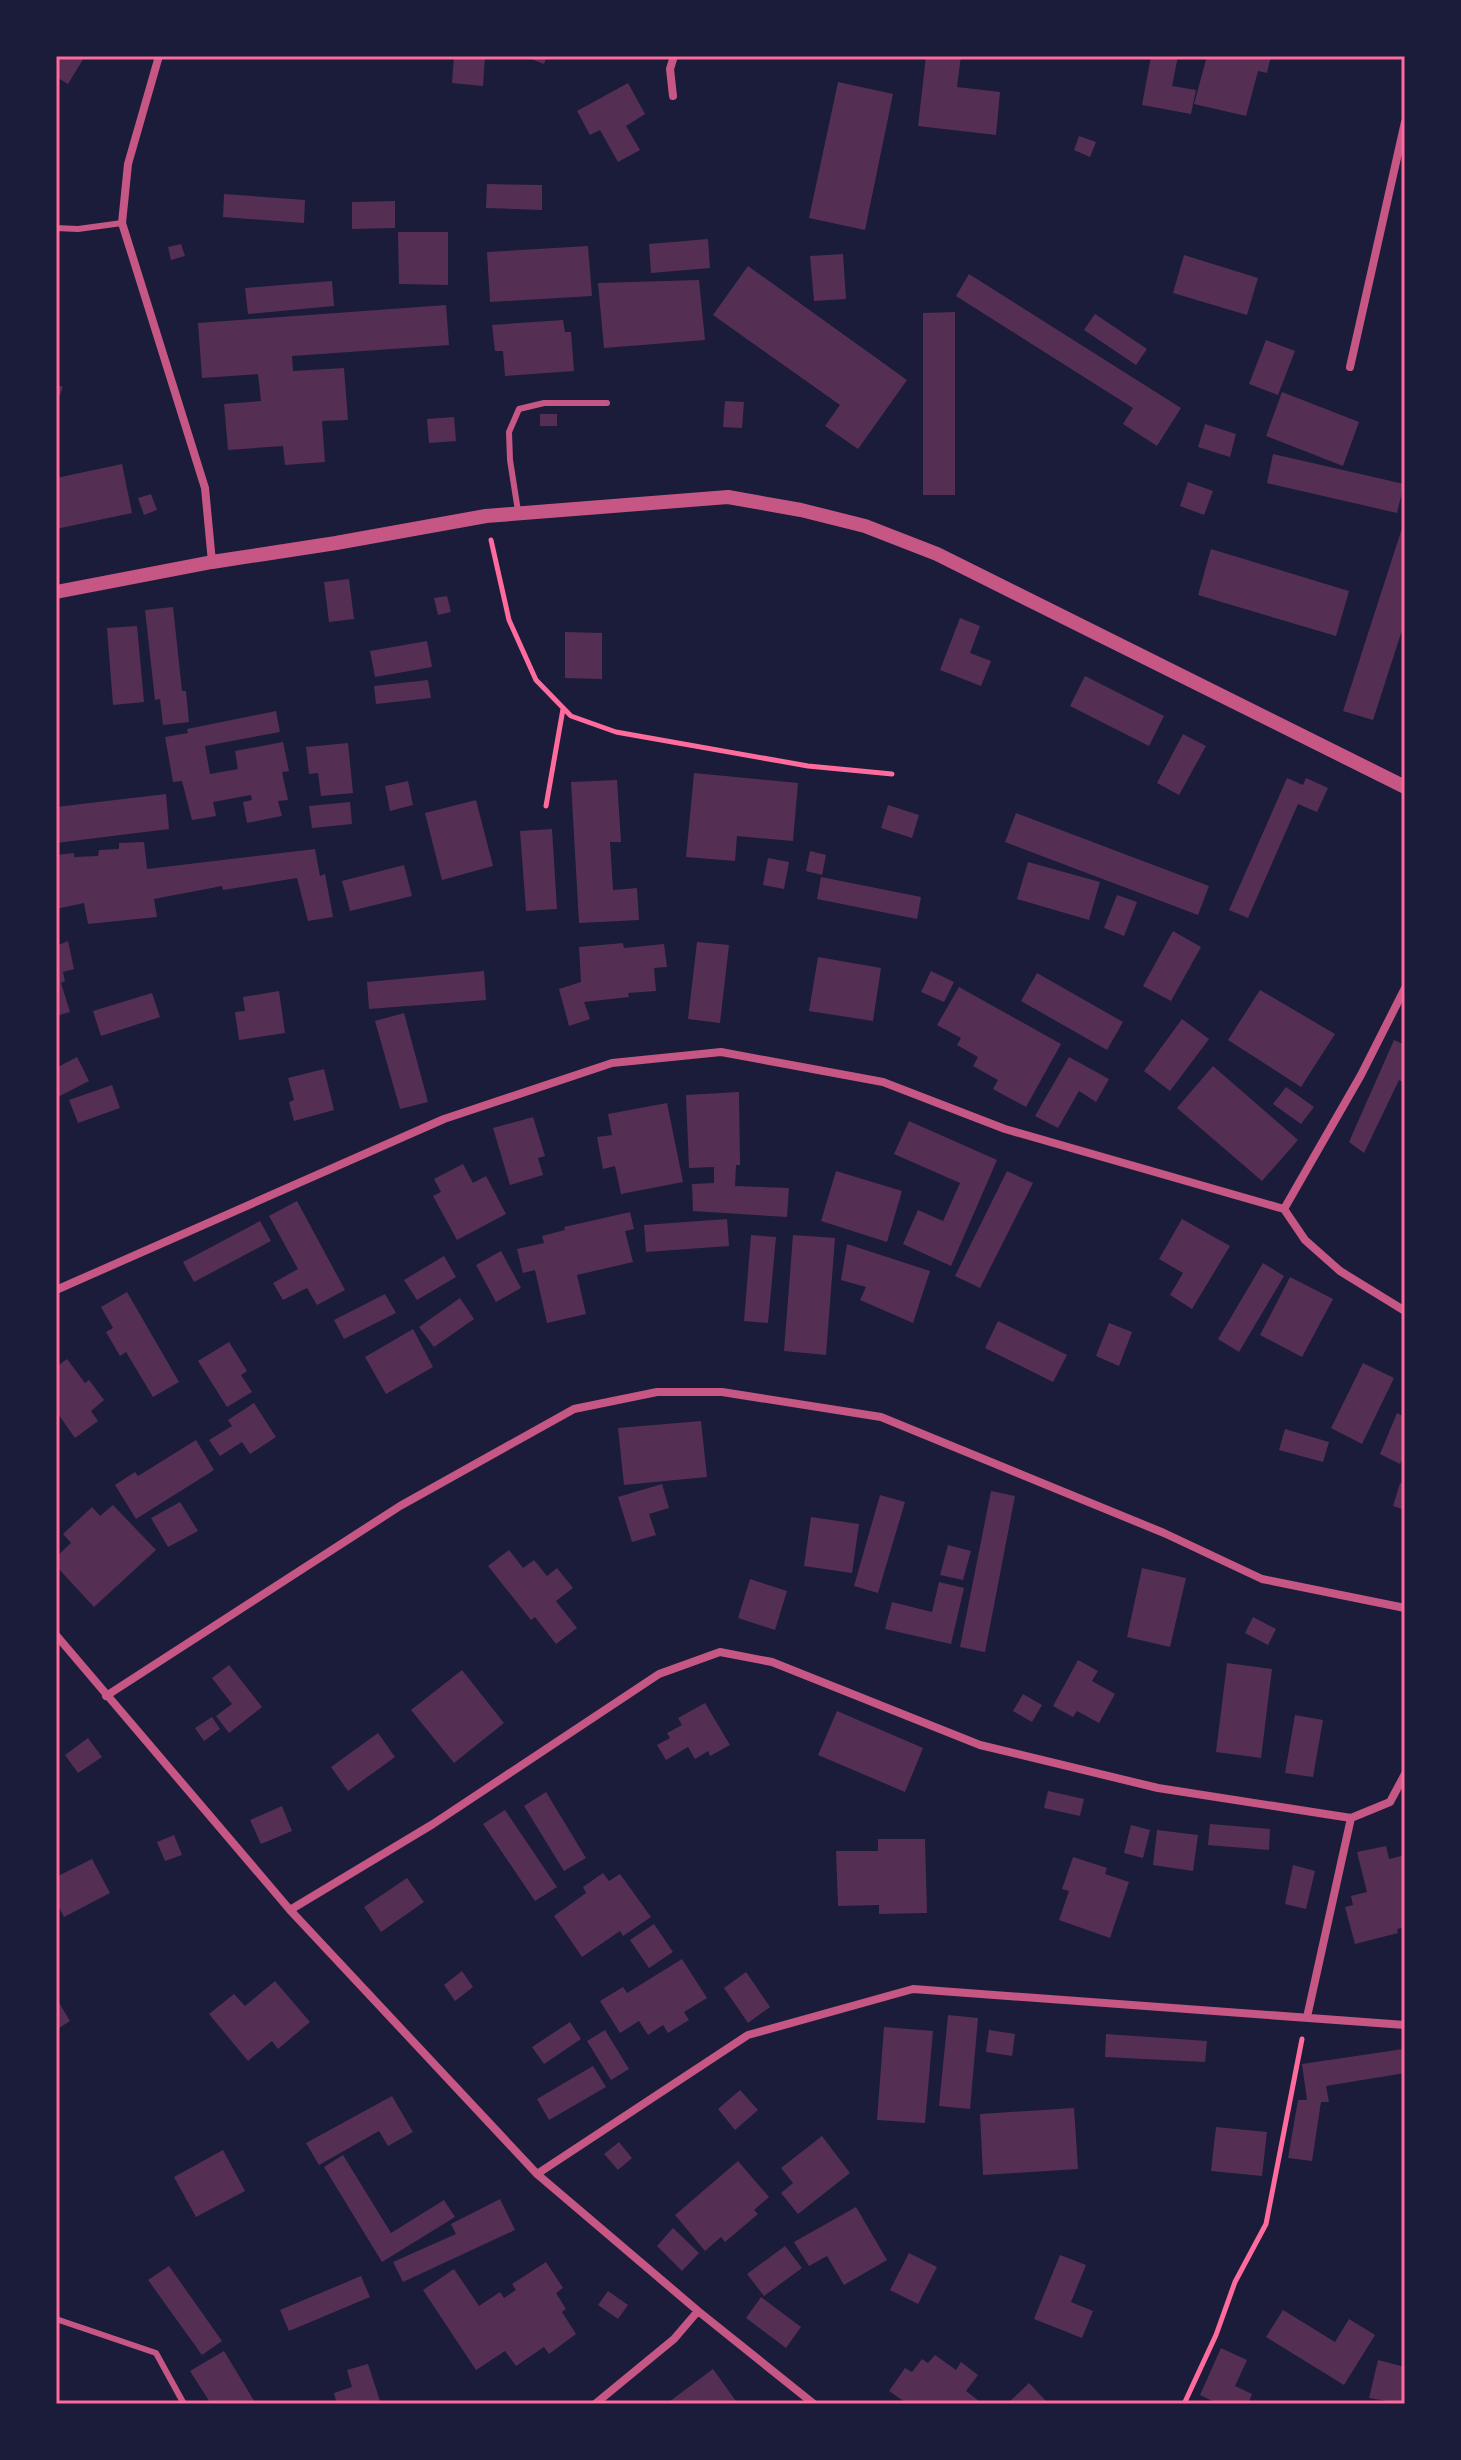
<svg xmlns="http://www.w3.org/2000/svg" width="1461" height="2460" font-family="'Varela Round',sans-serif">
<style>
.building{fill:#542f53}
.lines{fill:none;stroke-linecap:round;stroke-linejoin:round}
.path{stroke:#ff6b9d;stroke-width:5}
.service{stroke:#c65784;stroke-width:6}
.minor{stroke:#c65784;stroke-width:8}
.tertiary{stroke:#c65784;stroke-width:14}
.neatline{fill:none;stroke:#ff6b9d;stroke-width:3}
</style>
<rect width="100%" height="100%" fill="#1b1b3a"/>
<path class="building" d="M56 56H85L68 84 56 77Z
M454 56H485L483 86 452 83Z
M523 56H547L544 64Z
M926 56H961L957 87 1000 92 996 135 918 126Z
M1151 56H1178L1172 86 1196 90 1191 114 1142 105Z
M1207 56H1271L1267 73 1258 71 1246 116 1194 104Z
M838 82 893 94 865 230 809 218Z
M628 83 645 114 626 126 640 150 618 162 600 130 590 135 577 111Z
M1079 136 1096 142 1090 157 1074 150Z
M487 184 542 185V210L486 208Z
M224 194 305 200 304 223 223 217Z
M395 201V228L352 229V202Z
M398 232H448V285L399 284Z
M708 239 710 268 651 273 649 244Z
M181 244 185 256 171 260 168 247Z
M588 246 592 296 490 302 487 252Z
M843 254 846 299 814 301 810 256Z
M1184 255 1258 278 1247 315 1173 293Z
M748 266 907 380 858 449 825 426 840 405 713 315Z
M969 274 1181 408 1157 446 1123 424 1133 408 956 296Z
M699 280 705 340 604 348 598 283Z
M332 281 334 306 248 314 245 288Z
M446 305 449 345 292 356 293 371 344 368 348 420 322 421 325 462 285 465 283 446 228 450 224 404 261 401 258 374 202 378 198 323Z
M955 312V495H923V313Z
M1095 314 1147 349 1136 365 1084 330Z
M563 320 565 332H571L574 371 505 376 503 351H495L492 325Z
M1266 340 1295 351 1278 395 1249 384Z
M56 384 63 387 56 405Z
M1282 392 1359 422 1343 466 1266 436Z
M725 401 744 402 742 428 723 427Z
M540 414H557V426H540Z
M454 417 456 441 429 443 427 419Z
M1205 424 1236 434 1230 457 1198 447Z
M1273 454 1404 484 1397 513 1267 483Z
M122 464 132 513 56 529V478Z
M1188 482 1213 491 1204 515 1180 506Z
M151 494 157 510 144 515 138 498Z
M1404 522 1405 621 1373 720 1343 711Z
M1211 549 1349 591 1336 636 1198 595Z
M349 579 354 619 329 622 324 582Z
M447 596 451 612 438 615 434 598Z
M173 607 182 691H186L189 722 163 725 160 699 155 700 145 610Z
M960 618 980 626 970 653 991 661 981 686 940 670Z
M137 626 144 702 113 705 107 628Z
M565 632 602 633V679L565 678Z
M427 641 432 667 375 677 370 651Z
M1085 676 1164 716 1149 746 1070 706Z
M428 680 431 698 376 704 374 686Z
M276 711 280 732 205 746 210 774 238 769 235 751 283 742 289 771 282 772 288 800 278 801 282 816 247 823 243 802 252 800 251 795 213 802 216 816 192 820 182 781 173 782 165 737 188 733 187 729Z
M1183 734 1206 746 1179 795 1157 783Z
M348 743 353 793 321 796 318 773 309 774 306 747Z
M694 773 798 783 793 841 737 836 735 861 686 857Z
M1287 778 1303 785 1306 778 1328 788 1317 812 1298 804 1248 918 1229 910Z
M617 780 621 842H610L613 890 637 888 639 920 579 923 571 782Z
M408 781 413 805 390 811 385 786Z
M166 794 169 829 56 843V807Z
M476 800 493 866 442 880 425 813Z
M350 802 352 824 312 828 309 806Z
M888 805 919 815 912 838 881 828Z
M1016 813 1209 886 1198 915 1005 842Z
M552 829 557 909 526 911 520 831Z
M144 842 147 869 315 849 320 876 325 874 333 917 308 921 297 878 223 890 222 886 154 899 157 917 88 924 84 903 56 909V855L74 853V857L98 856 99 850 119 849V843Z
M810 851 826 855 822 875 806 871Z
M768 858 789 862 784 889 763 885Z
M1028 862 1100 882 1089 920 1017 899Z
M404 865 412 896 350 911 342 881Z
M821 877 921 897 917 919 817 899Z
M1117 895 1137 902 1124 936 1104 928Z
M1173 931 1201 947 1171 1001 1143 986Z
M68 941 74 969 63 972 65 981 61 983 70 1012 56 1016V946Z
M697 942 729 945 720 1023 688 1019Z
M623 943 624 948 664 944 667 967 654 968 656 991 628 993 629 997 584 1002 590 1019 569 1026 559 989 581 982 579 947Z
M818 957 881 968 873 1021 809 1011Z
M484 971 486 1000 369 1009 367 982Z
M931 971 954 982 944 1002 921 992Z
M1037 973 1123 1022 1107 1050 1021 1001Z
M959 987 1061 1044 1026 1107 993 1089 998 1080 973 1066 978 1057 957 1045 961 1038 937 1025Z
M1260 990 1335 1034 1301 1087 1228 1040Z
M279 991 285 1033 239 1040 235 1012 245 1011 243 997Z
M152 993 160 1017 101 1036 93 1011Z
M404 1013 428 1102 400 1109 375 1021Z
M1182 1019 1209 1039 1170 1091 1144 1071Z
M1394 1040 1405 1045V1083L1399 1080 1364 1153 1349 1142Z
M77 1057 89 1081 56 1098V1068Z
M1069 1057 1109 1079 1096 1102 1079 1091 1058 1128 1035 1116Z
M1213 1066 1298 1140 1262 1181 1177 1108Z
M324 1069 334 1110 294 1121 289 1102 294 1100 288 1078Z
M112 1085 120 1108 78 1123 69 1100Z
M1286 1087 1314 1107 1301 1124 1273 1104Z
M739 1092 740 1165H736L735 1186 789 1188 787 1217 693 1211 692 1184 714 1183V1167L689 1168 686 1095Z
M667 1103 683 1182 621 1194 615 1166 603 1169 597 1137 612 1135 608 1114Z
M533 1117 545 1156 538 1158 543 1175 510 1185 493 1128Z
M909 1121 997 1160 951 1266 903 1244 918 1210 943 1221 960 1183 894 1154Z
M463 1164 473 1183 486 1176 506 1214 457 1240 433 1196 441 1192 434 1179Z
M836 1171 902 1191 887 1242 821 1221Z
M1007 1171 1033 1183 980 1288 955 1276Z
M297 1201 345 1290 317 1305 307 1288 283 1300 273 1283 298 1269 269 1216Z
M630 1212 634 1229 625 1231 633 1262 577 1275 586 1314 547 1323 535 1270 523 1273 517 1249 544 1243 542 1236 565 1230 564 1227Z
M727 1219 729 1246 646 1252 644 1225Z
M1182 1219 1230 1246 1192 1309 1170 1295 1183 1273 1159 1259Z
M260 1221 271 1241 194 1282 183 1262Z
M751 1235 776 1237 768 1323 744 1321Z
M793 1235 835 1238 826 1355 784 1351Z
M847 1244 930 1271 913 1323 860 1300 866 1287 841 1280Z
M501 1251 521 1288 496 1302 476 1265Z
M444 1256 456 1277 417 1300 404 1280Z
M1263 1263 1284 1276 1239 1352 1218 1339Z
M1290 1277 1333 1299 1302 1357 1260 1335Z
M127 1292 179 1382 153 1397 126 1352 120 1356 106 1332 113 1328 101 1307Z
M385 1294 396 1313 344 1339 334 1320Z
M460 1298 474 1319 434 1347 419 1327Z
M998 1321 1067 1355 1053 1382 985 1348Z
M1109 1323 1132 1332 1119 1366 1096 1356Z
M413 1329 433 1367 386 1394 365 1357Z
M229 1342 247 1371 241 1375 252 1392 227 1407 198 1361Z
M67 1359 85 1383 89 1380 104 1400 91 1411 98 1421 75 1438 56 1411V1367Z
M1363 1363 1394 1378 1362 1444 1331 1428Z
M254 1403 276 1437 250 1454 242 1442 220 1456 209 1440 232 1426 228 1420Z
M1397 1413 1405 1417V1454L1400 1464 1380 1454Z
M701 1421 707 1477 624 1485 618 1428Z
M1285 1429 1329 1442 1323 1462 1279 1450Z
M196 1440 214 1470 136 1519 115 1485 135 1472 138 1476Z
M1400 1483 1405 1485V1510L1393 1506Z
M662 1484 669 1508 649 1514 656 1535 632 1542 618 1497Z
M991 1491 1015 1496 985 1652 960 1647Z
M880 1495 905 1502 878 1593 854 1586Z
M180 1502 198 1531 168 1547 151 1518Z
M113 1505 156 1550 94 1607 56 1566V1557L71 1543 63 1534 92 1507 100 1516Z
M811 1517 859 1524 852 1573 804 1566Z
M948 1545 971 1551 963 1580 940 1575Z
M509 1550 523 1568 534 1560 547 1576 557 1568 573 1588 556 1601 577 1628 556 1644 535 1617 531 1620 488 1566Z
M1142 1568 1186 1578 1170 1647 1127 1637Z
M750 1579 787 1591 775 1630 738 1618Z
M939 1582 964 1588 951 1644 885 1629 892 1602 932 1612Z
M1253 1617 1276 1629 1268 1645 1245 1633Z
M1078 1660 1098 1671 1092 1681 1115 1694 1099 1723 1077 1711 1073 1717 1053 1706Z
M1227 1663 1272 1669 1261 1758 1216 1752Z
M229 1665 262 1707 229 1733 216 1716 232 1704 212 1678Z
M462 1670 504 1723 454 1763 411 1710Z
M1023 1694 1042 1705 1032 1722 1013 1711Z
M705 1703 730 1745 710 1756 708 1751 695 1759 688 1747 666 1760 657 1745 670 1738 667 1733 682 1725 678 1718Z
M837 1711 923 1748 905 1792 818 1755Z
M1295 1715 1323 1720 1313 1777 1285 1773Z
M212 1717 220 1729 204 1741 195 1728Z
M378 1733 395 1757 348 1791 331 1767Z
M88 1738 102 1757 78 1773 65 1755Z
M1048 1791 1084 1799 1080 1816 1044 1808Z
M546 1792 586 1858 564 1871 524 1806Z
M282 1806 292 1831 261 1844 250 1820Z
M505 1810 557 1887 535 1901 483 1824Z
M1210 1824 1270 1829 1269 1850 1208 1845Z
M1131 1825 1150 1830 1143 1858 1124 1853Z
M1157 1830 1198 1835 1193 1871 1153 1865Z
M174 1835 182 1855 165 1861 157 1842Z
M878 1839H925L927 1913 879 1914V1905L838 1906 836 1851H878Z
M1386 1846 1389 1859 1405 1855V1927L1397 1929 1398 1933 1355 1944 1345 1907 1353 1905 1351 1896 1367 1892 1357 1852Z
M1073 1857 1107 1868 1105 1874 1129 1882 1110 1938 1059 1920 1069 1891 1062 1889Z
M92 1859 110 1893 64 1917 56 1902V1877Z
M1293 1865 1315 1871 1306 1909 1285 1904Z
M603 1873 609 1881 620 1874 651 1917 623 1936 620 1931 582 1957 554 1916 586 1893 583 1887Z
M407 1878 424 1902 381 1932 364 1907Z
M654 1924 673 1952 649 1968 630 1940Z
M682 1959 707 1998 684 2012 689 2020 668 2033 663 2025 648 2035 639 2021 620 2033 600 2001 623 1987 627 1993Z
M462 1971 473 1987 455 2001 444 1985Z
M746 1972 770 2007 748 2023 724 1988Z
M275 1981 310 2022 278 2049 272 2041 248 2061 209 2014 234 1994 245 2006Z
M56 1998 70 2021 56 2030Z
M948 2015 978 2018 970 2109 939 2106Z
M570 2022 581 2039 544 2064 532 2047Z
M884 2027 933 2031 925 2123 877 2120Z
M605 2030 629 2069 611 2080 587 2041Z
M989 2030 1015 2034 1012 2056 986 2052Z
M1106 2034 1207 2041 1205 2062 1105 2057Z
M1403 2049 1405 2073 1326 2086 1329 2102H1321L1312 2161 1288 2158 1298 2100H1307L1302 2064Z
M593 2066 606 2087 549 2120 537 2099Z
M740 2090 758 2110 735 2130 718 2109Z
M392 2096 413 2132 388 2146 379 2131 319 2165 306 2143Z
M1074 2108 1078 2169 983 2175 980 2114Z
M1216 2127 1267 2132 1262 2176 1211 2171Z
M822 2136 850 2173 798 2214 781 2193 793 2183 781 2168Z
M619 2142 632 2158 618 2170 604 2154Z
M223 2150 245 2191 196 2217 174 2177Z
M343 2155 391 2233 444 2200 455 2217 382 2262 324 2167Z
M738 2161 769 2197 754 2210 758 2214 725 2242 721 2237 705 2251 675 2215Z
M500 2199 515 2230 403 2282 393 2262 456 2234 451 2224Z
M856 2207 887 2260 844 2285 827 2256 809 2266 794 2242Z
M673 2228 699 2253 682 2271 657 2246Z
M785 2246 802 2268 764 2296 747 2274Z
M909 2253 937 2267 918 2304 890 2290Z
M1060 2255 1086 2265 1071 2302 1093 2311 1082 2338 1034 2319Z
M546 2262 563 2288 556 2293 566 2309 562 2312 576 2334 549 2354 544 2347 516 2366 505 2351 476 2370 423 2290 454 2269 479 2306 500 2292 504 2298 516 2290 512 2284Z
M169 2266 222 2341 202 2355 148 2280Z
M361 2276 370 2297 289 2331 280 2310Z
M608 2291 628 2305 618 2319 598 2305Z
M761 2297 801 2327 786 2348 746 2318Z
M1283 2310 1335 2342 1349 2319 1375 2335 1344 2385 1266 2337Z
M1221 2348 1247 2360 1235 2386 1252 2394 1248 2404H1219L1200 2395Z
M224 2351 256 2404H211L190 2371Z
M935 2355 956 2370 961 2362 978 2375 966 2391 979 2401 977 2404H908L889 2391 905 2368 912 2372 922 2359 928 2363Z
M1378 2360 1405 2367V2404L1369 2398Z
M368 2364 381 2404H337L334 2393 352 2387 347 2370Z
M713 2369 738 2404H666Z
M1029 2383 1046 2401 1043 2404H1007Z"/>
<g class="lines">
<path class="path" d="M491 540 509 620 536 680 571 716 616 732 808 766 892 774
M546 806 563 709
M1184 2404 1216 2335 1235 2282 1266 2224 1302 2039"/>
<path class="service" d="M56 228 78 229 122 223
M518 511 510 460 509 432 519 409 544 403H607
M56 2319 156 2353 184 2404"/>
<path class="minor" d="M159 56 128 164 122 223 205 488 212 562
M673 96 670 69 674 56
M1350 367 1405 122
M1284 1209 1361 1075 1405 988
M56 1290 444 1119 612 1063 721 1052 883 1082 1005 1129 1284 1209 1305 1240 1340 1271 1405 1311
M56 1635 290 1910 537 2174 698 2311 814 2404
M106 1696 400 1506 574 1409 657 1392H722L881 1417 1164 1533 1262 1579 1405 1608
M290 1910 433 1824 659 1674 720 1652 772 1662 980 1745 1158 1788 1351 1818 1390 1802 1405 1774
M1307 2017 1351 1818
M537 2174 748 2035 913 1989 1405 2025
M595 2404 674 2339 698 2311"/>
<path class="tertiary" d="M56 592 212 562 336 543 486 516 728 497 801 510 865 526 937 554 1405 787"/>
</g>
<rect width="1461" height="2460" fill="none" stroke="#1b1b3a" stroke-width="116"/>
<rect x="58" y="58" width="1345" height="2344" class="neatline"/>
</svg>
